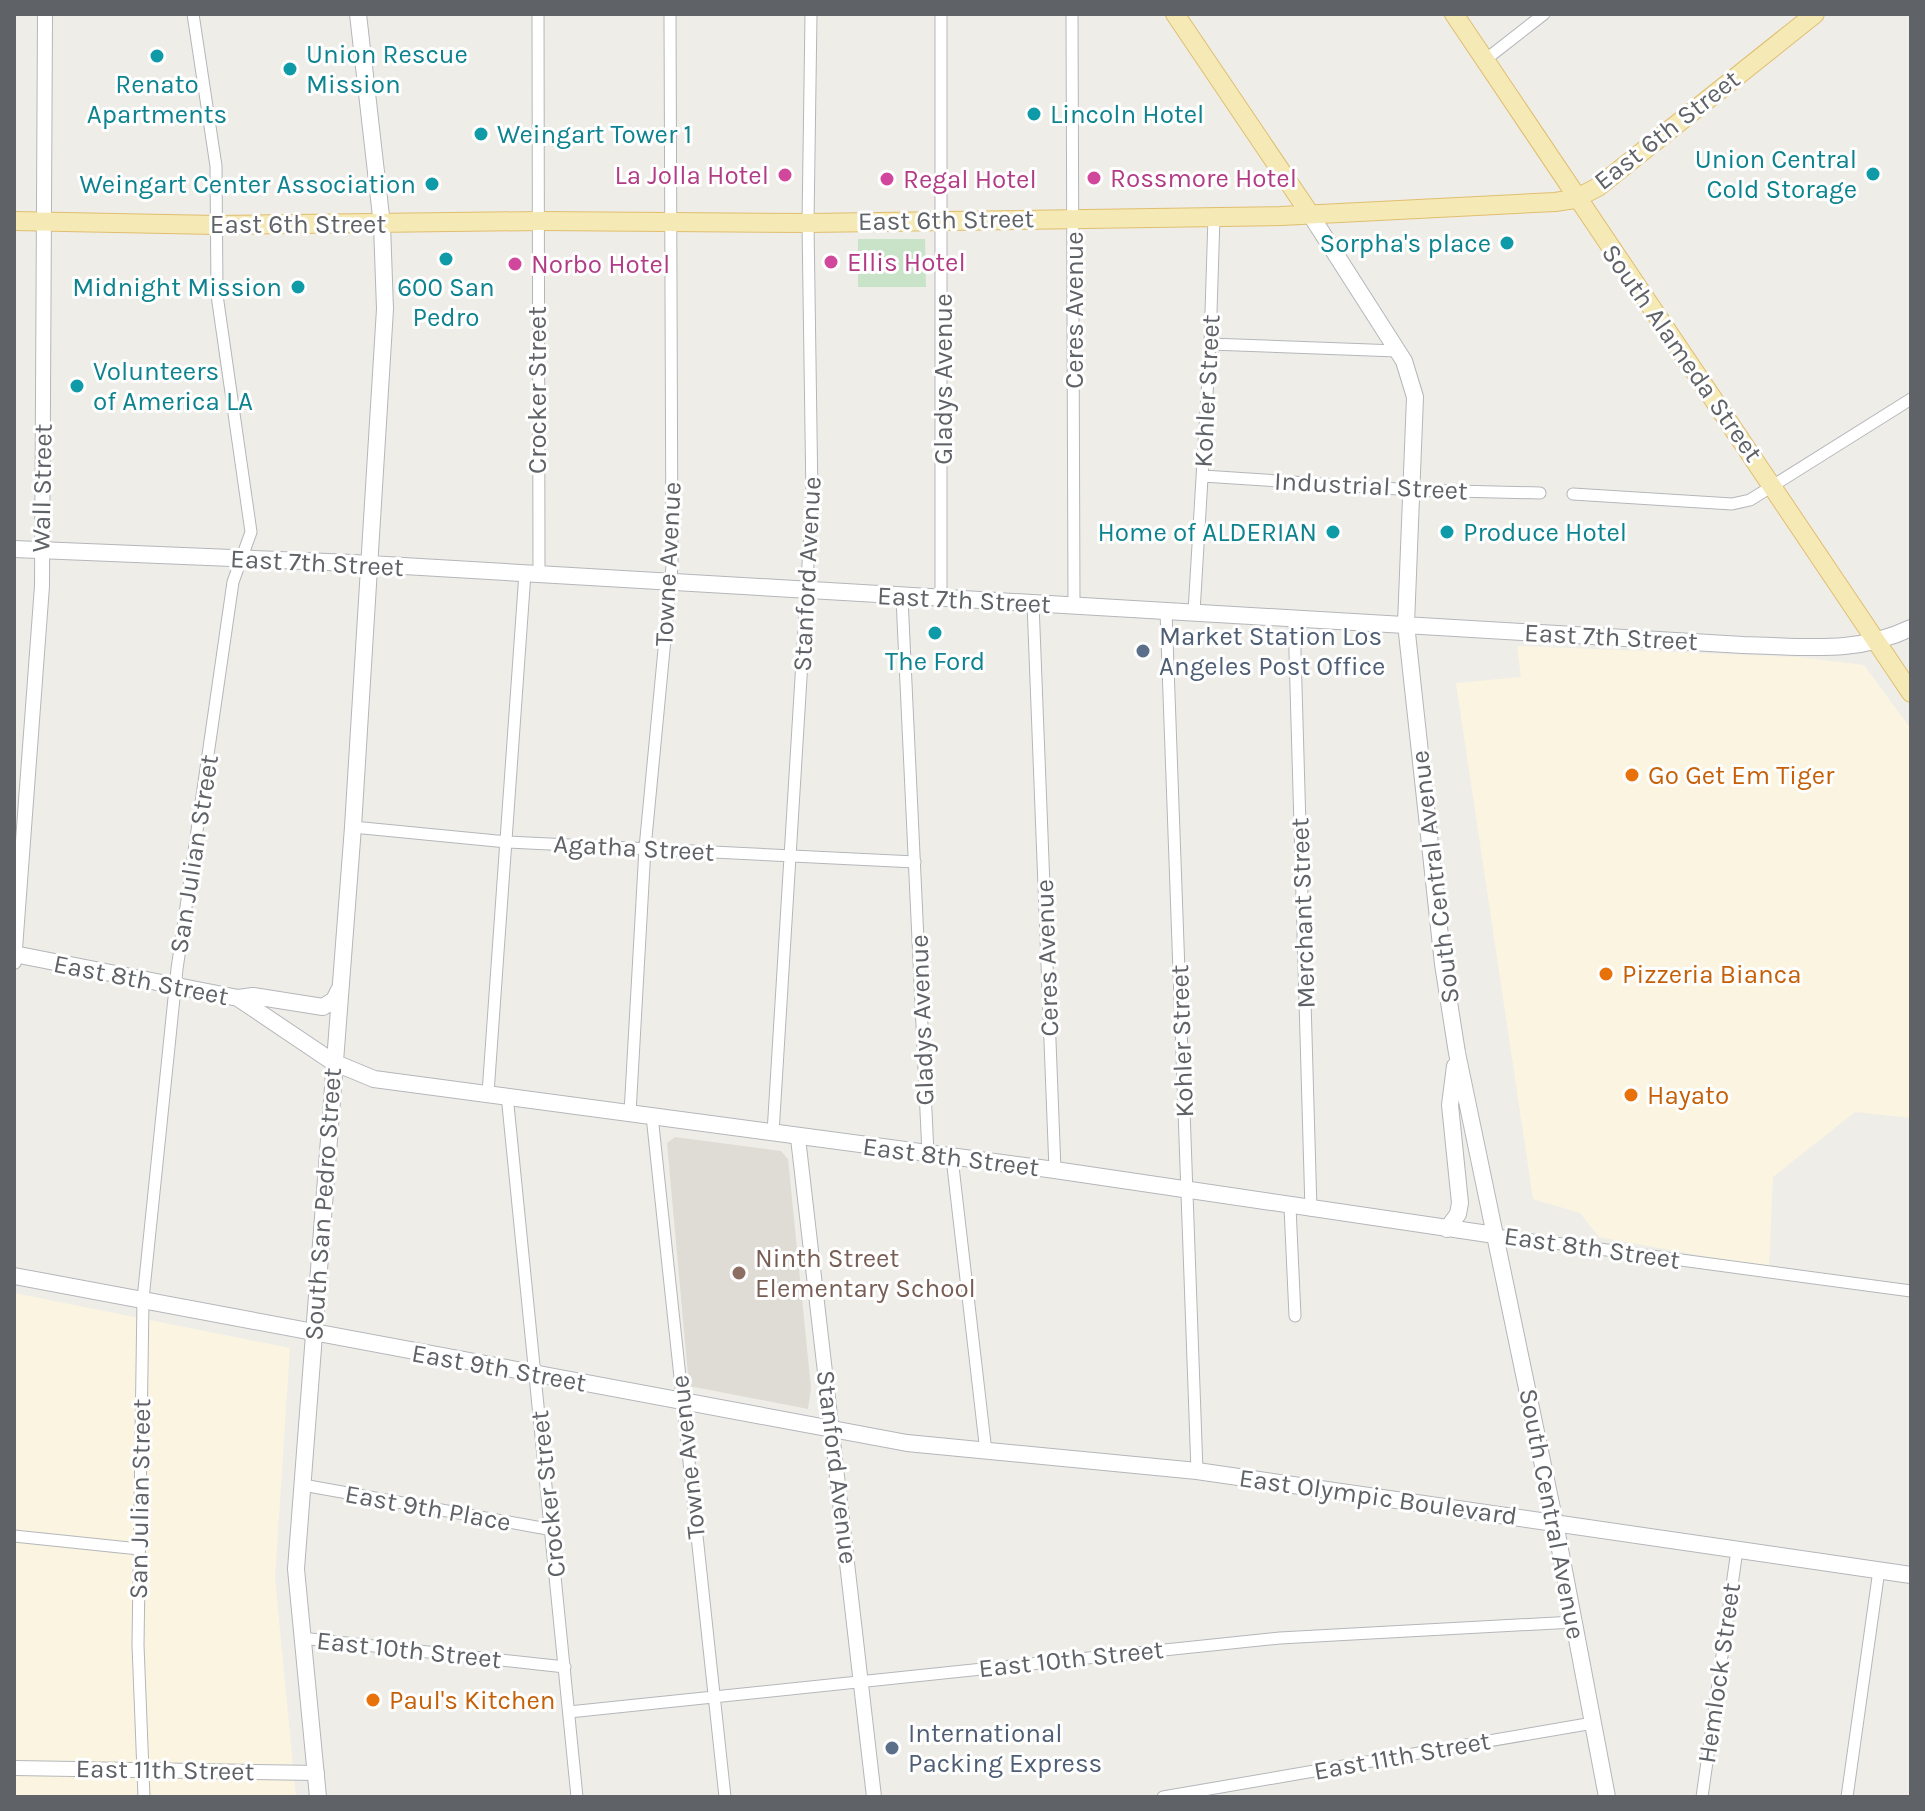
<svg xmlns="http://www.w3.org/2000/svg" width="1925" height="1811" font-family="Karla,sans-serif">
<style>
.commercial{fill:#faf4e1}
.education{fill:#dfdcd6}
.green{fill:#c8e3c7}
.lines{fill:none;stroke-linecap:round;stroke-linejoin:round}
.minor-casing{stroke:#b4b7ba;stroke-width:13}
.tertiary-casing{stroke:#b4b7ba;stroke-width:16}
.secondary-casing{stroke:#b4b6ba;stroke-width:18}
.primary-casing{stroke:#e0be6f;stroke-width:20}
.minor{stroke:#fff;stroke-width:11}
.tertiary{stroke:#fff;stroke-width:14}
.secondary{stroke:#fff;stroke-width:16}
.primary{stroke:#f5eab6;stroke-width:18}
.culture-dot{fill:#0f9aa8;stroke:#fff;stroke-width:3}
.hotel-dot{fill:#d1479c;stroke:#fff;stroke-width:3}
.service-dot{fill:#5c6f8a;stroke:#fff;stroke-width:3}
.food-dot{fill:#e8710a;stroke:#fff;stroke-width:3}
.education-dot{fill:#8d6e63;stroke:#fff;stroke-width:3}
.labels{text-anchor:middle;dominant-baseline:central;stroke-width:6;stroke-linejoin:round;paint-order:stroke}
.culture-label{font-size:26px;fill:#0d838f;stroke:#fff;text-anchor:start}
.street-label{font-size:26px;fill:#5f6266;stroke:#fff}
.hotel-label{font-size:26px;fill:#b23c85;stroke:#fff;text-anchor:start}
.service-label{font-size:26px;fill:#4e5e75;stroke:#fff;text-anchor:start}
.food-label{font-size:26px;fill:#c56008;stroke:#fff;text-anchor:start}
.education-label{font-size:26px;fill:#785e54;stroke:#fff;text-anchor:start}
</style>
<rect width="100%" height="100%" fill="#efede8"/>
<path class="commercial" d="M1517 646 1798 657 1864 665 1911 729V1118L1855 1112 1773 1177 1769 1268 1599 1237 1580 1213 1533 1199 1456 683 1521 677Z
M14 1293 290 1348 275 1578 296 1797H14Z"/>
<path class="education" d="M675 1137 781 1151 788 1159 811 1388 808 1409 689 1386 667 1143Z"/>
<path class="green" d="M858 239H925L926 287H858Z"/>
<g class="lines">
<defs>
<path id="minor" d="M538 14 539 574
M1072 14 1074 606
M1485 60 1544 14
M1210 344 1397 351
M1203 476 1413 490 1540 493
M1573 494 1732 504 1750 500 1911 399
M902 598 928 1154
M941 600V14
M1033 603 1055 1170
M1166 611 1197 1471
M1194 612 1210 344 1214 217
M1294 617 1311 1210
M353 827 507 842 915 862
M488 1093 525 573
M507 1095 577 1797
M630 1113 645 848 672 566 670 14
M652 1116 725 1797
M773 1133 812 499 808 223 811 14
M952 1158 986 1452
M1290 1207 1295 1316
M1495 1235 1911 1291
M303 1485 553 1530
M14 1536 139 1549
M301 1638 565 1667
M569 1712 1280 1638 1574 1622
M144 1797 138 1645 143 1299 177 969 233 582 251 532 217 295 216 166 193 14
M1163 1797 1593 1723
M1702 1797 1737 1550
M1847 1797 1879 1570"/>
<path id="tertiary" d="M14 962 42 586 45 14
M798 1138C825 1357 849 1577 874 1797
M14 1768 317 1773"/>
<path id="secondary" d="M1310 214 1404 361 1415 397 1406 624 1443 964 1457 1053 1555 1523 1607 1797
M14 549 353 563 1743 645C1805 646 1854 655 1911 628
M14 954 238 998 333 1062 374 1079 1055 1170 1495 1235
M238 998 253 996 323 1007 334 1000 339 990
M1447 1229 1458 1214 1460 1203 1450 1105 1455 1066
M14 1276 907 1443 1197 1471 1911 1575
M318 1797 296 1569 353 827 385 309 382 225 358 14"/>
<path id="primary" d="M1175 14 1310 214
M1454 14 1911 693
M14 221 217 225 539 221 808 223 1281 216 1555 202 1575 199 1598 187 1815 14"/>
</defs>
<use href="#minor" class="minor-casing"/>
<use href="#tertiary" class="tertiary-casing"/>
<use href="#secondary" class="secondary-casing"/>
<use href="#primary" class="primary-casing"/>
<use href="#minor" class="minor"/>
<use href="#tertiary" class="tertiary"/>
<use href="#secondary" class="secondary"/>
<use href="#primary" class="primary"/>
</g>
<g class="culture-dot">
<circle cx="157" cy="56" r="8"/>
<circle cx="290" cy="69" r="8"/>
<circle cx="1034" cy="114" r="8"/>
<circle cx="481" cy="134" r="8"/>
<circle cx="1873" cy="174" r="8"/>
<circle cx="432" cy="184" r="8"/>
<circle cx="1507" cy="243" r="8"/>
<circle cx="446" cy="259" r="8"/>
<circle cx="298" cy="287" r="8"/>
<circle cx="77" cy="386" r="8"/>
<circle cx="1333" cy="532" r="8"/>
<circle cx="1447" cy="532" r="8"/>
<circle cx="935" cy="633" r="8"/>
</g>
<g class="hotel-dot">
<circle cx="785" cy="175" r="8"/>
<circle cx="1094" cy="178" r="8"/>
<circle cx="887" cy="179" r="8"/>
<circle cx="831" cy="262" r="8"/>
<circle cx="515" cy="264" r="8"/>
</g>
<g class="service-dot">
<circle cx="1143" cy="651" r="8"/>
<circle cx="892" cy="1748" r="8"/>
</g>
<g class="food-dot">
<circle cx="1632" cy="775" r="8"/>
<circle cx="1606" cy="974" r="8"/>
<circle cx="1631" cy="1095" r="8"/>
<circle cx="373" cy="1700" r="8"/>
</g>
<circle class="education-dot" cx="739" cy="1273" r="8"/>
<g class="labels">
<g class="culture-label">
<text x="306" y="54">Union Rescue<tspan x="306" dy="30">Mission</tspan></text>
<text x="157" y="84" text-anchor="middle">Renato<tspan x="157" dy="30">Apartments</tspan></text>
<text x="1050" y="114">Lincoln Hotel</text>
<text x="497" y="134">Weingart Tower 1</text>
<text x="1857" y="159" text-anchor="end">Union Central<tspan x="1857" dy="30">Cold Storage</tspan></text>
<text x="416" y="184" text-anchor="end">Weingart Center Association</text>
<text x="1491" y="243" text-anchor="end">Sorpha's place</text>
<text x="282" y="287" text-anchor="end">Midnight Mission</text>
<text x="446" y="287" text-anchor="middle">600 San<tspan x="446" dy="30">Pedro</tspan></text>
<text x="93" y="371">Volunteers<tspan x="93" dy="30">of America LA</tspan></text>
<text x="1317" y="532" text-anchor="end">Home of ALDERIAN</text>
<text x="1463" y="532">Produce Hotel</text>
<text x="935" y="661" text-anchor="middle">The Ford</text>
</g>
<g class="street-label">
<text transform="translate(1667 130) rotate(-38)">East 6th Street</text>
<text transform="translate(946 220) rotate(-1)">East 6th Street</text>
<text x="298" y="224">East 6th Street</text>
<text transform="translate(1074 310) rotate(-90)">Ceres Avenue</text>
<text transform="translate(1682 353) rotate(55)">South Alameda Street</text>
<text transform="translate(943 379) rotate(-90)">Gladys Avenue</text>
<text transform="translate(537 390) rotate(-90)">Crocker Street</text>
<text transform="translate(1207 391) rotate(-87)">Kohler Street</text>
<text transform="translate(1371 486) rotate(3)">Industrial Street</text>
<text transform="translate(42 488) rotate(-89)">Wall Street</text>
<text transform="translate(317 563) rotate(3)">East 7th Street</text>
<text transform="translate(668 564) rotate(-87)">Towne Avenue</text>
<text transform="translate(807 574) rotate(-87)">Stanford Avenue</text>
<text transform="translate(964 600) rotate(3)">East 7th Street</text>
<text transform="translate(1611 637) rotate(3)">East 7th Street</text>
<text transform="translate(634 848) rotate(3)">Agatha Street</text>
<text transform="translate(194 854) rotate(-81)">San Julian Street</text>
<text transform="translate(1435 877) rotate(-97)">South Central Avenue</text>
<text transform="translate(1303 913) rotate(-92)">Merchant Street</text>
<text transform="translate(1047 958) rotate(-92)">Ceres Avenue</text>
<text transform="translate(141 980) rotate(11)">East 8th Street</text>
<text transform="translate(922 1020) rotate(-92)">Gladys Avenue</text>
<text transform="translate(1182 1041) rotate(-92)">Kohler Street</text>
<text transform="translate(951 1157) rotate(7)">East 8th Street</text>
<text transform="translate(323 1204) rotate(-86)">South San Pedro Street</text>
<text transform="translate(1592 1248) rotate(8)">East 8th Street</text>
<text transform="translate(499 1368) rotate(10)">East 9th Street</text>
<text transform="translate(688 1457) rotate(-96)">Towne Avenue</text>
<text transform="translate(837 1467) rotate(83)">Stanford Avenue</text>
<text transform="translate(548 1494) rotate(-96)">Crocker Street</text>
<text transform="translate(1378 1497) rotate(8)">East Olympic Boulevard</text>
<text transform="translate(140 1499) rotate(-89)">San Julian Street</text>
<text transform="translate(428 1508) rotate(10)">East 9th Place</text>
<text transform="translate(1552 1514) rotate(79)">South Central Avenue</text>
<text transform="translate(409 1650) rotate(6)">East 10th Street</text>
<text transform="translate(1071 1659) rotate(-6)">East 10th Street</text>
<text transform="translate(1719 1673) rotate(-82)">Hemlock Street</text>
<text transform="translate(1402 1756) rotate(-10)">East 11th Street</text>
<text transform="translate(165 1770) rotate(1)">East 11th Street</text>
</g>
<g class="hotel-label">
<text x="769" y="175" text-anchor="end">La Jolla Hotel</text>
<text x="1110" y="178">Rossmore Hotel</text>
<text x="903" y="179">Regal Hotel</text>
<text x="847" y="262">Ellis Hotel</text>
<text x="531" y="264">Norbo Hotel</text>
</g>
<g class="service-label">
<text x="1159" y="636">Market Station Los<tspan x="1159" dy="30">Angeles Post Office</tspan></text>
<text x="908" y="1733">International<tspan x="908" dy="30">Packing Express</tspan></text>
</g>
<g class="food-label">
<text x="1648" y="775">Go Get Em Tiger</text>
<text x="1622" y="974">Pizzeria Bianca</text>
<text x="1647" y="1095">Hayato</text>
<text x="389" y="1700">Paul's Kitchen</text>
</g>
<g class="education-label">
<text x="755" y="1258">Ninth Street<tspan x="755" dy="30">Elementary School</tspan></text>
</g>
</g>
<rect width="1925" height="1811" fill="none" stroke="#5f6266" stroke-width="32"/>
</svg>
